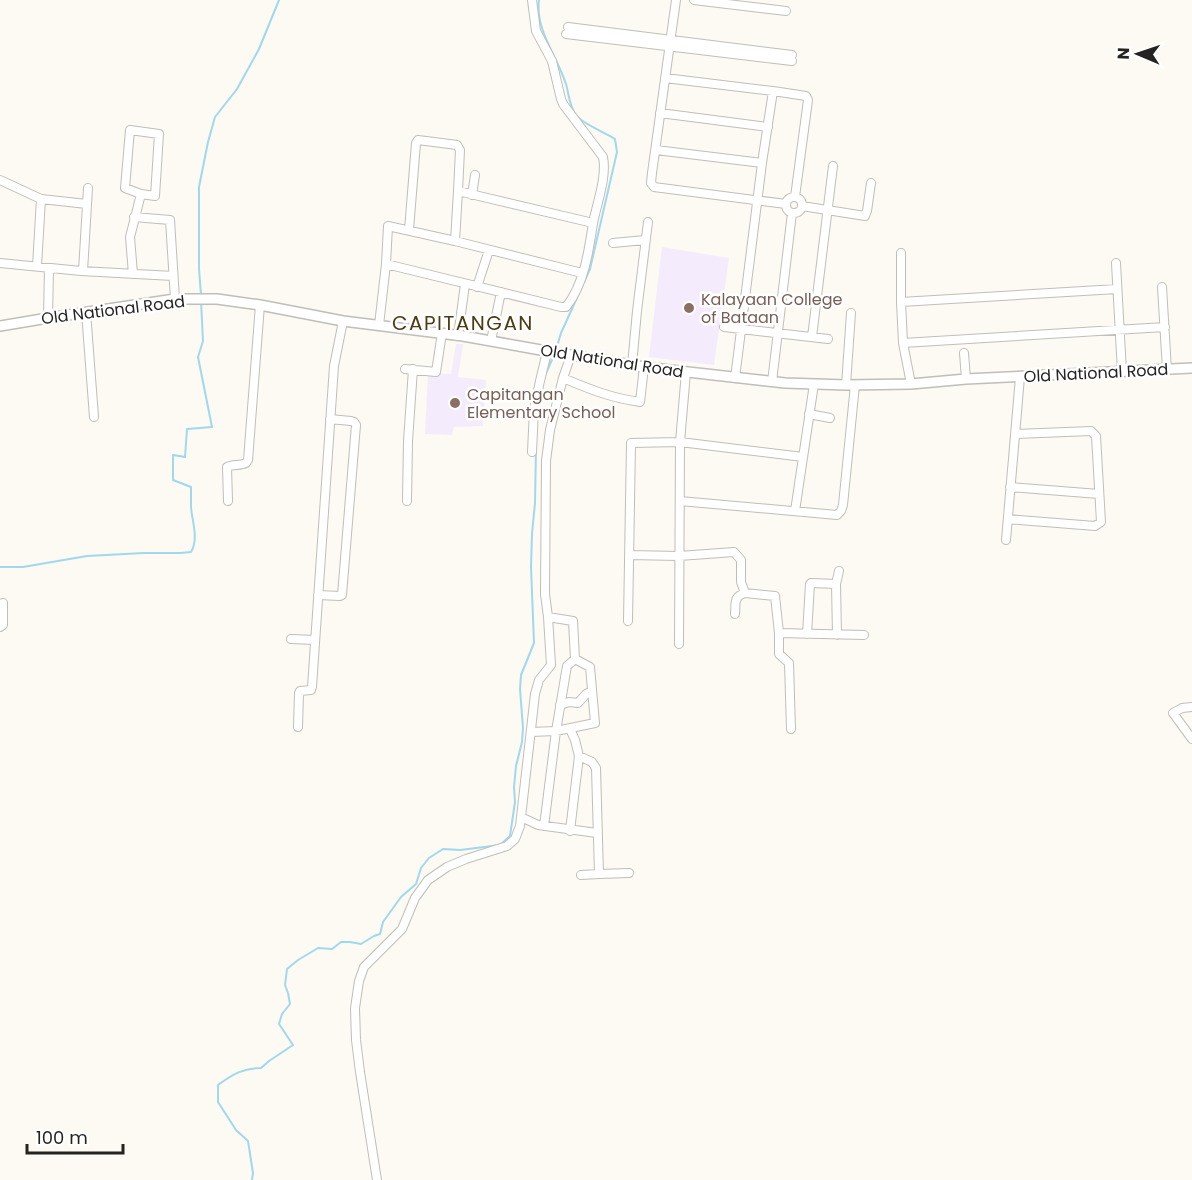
<svg xmlns="http://www.w3.org/2000/svg" width="1192" height="1180" font-family="Poppins,sans-serif">
<style>
.education{fill:#f4ecfc}
.lines{fill:none;stroke-linecap:round;stroke-linejoin:round}
.stream{stroke:#a0d8ee;stroke-width:2}
.minor-casing{stroke:#c0beb8;stroke-width:10}
.major-casing{stroke:#c0beb8;stroke-width:12}
.minor{stroke:#fff;stroke-width:8}
.major{stroke:#fff;stroke-width:9}
.education-dot{fill:#8d6e63;stroke:#fff;stroke-width:2}
.labels{text-anchor:middle;dominant-baseline:central;stroke-width:5;stroke-linejoin:round;paint-order:stroke}
.education-label{font-size:16px;fill:#785e54;stroke:#fff;text-anchor:start}
.street-label{font-size:16px;fill:#242321;stroke:#fff}
.quarter-label{font-size:20px;letter-spacing:1.5px;fill:#4b3c14;stroke:#fff}
</style>
<rect width="100%" height="100%" fill="#fcfaf3"/>
<path class="education" d="M662 247 729 258 714 365 649 357Z
M456 344H463L458 377 486 380 483 426 454 427 452 435 425 434 428 373 451 374Z"/>
<g class="lines">
<path class="stream" d="M539 0C535 30 557 56 566 84 569 94 569 106 576 115 581 123 606 133 615 139L617 152 590 269 561 333 556 350
M201 295 199 269V187L208 142 215 117 237 89 259 49 279 0
M544 378 554 355
M0 567H23L87 556 144 553H181L191 552C199 539 192 521 191 507 191 500 191 493 191 487L173 480V455L185 457 187 429 212 427 198 357 203 341 201 301
M252 1180 253 1173 248 1141 236 1130 218 1102V1085C233 1074 243 1068 261 1068L269 1061 293 1045 279 1024 282 1014 290 1004 288 993 285 985 287 969 298 960 318 948 332 949 341 942H350L361 944 374 936 380 934 383 922 401 897 416 884 421 868 429 858 443 849 460 850 500 845 510 836 515 802 514 787 516 766 522 742 523 728 520 689 521 675 534 643 531 567 532 534 535 503 536 448"/>
<defs>
<path id="minor" d="M532 0 536 31 552 61 561 99 563 104 603 157C607 177 597 203 593 223
M676 0 652 173 651 183 654 187 786 204
M694 0 786 11
M568 27 792 55
M566 34 792 61
M665 78 773 91 806 96 808 100 795 197
M660 113 768 127
M130 130 159 134 155 196 141 194 125 188Z
M656 150 762 163
M0 180 41 199 37 266
M472 195 475 175
M786 205a8 8 0 1 1 16 0a8 8 0 1 1-16 0Z
M41 199 87 204
M802 206 865 216 867 211 871 183
M134 217 170 220 175 299
M409 230 416 143 418 140 457 145 460 150 458 191
M613 243 645 240
M901 253V302
M0 263 81 271 173 276
M1116 263 1122 372
M386 264 561 307H566C584 285 589 250 593 223L458 191 455 241
M83 271 88 188
M133 274 130 237 141 194
M477 287 489 250
M1162 287 1167 370
M86 312 94 417
M48 318 49 268
M379 325 386 264 388 226 455 241 582 273
M724 327 828 339
M458 336 465 284
M812 337 833 166
M491 341 501 292
M903 343 1165 327
M964 353 966 379
M632 365 637 311 648 222
M405 369 436 372 442 333
M563 378C589 389 611 398 640 402L644 367
M735 378 762 163 773 91
M772 382 792 213
M911 384 903 343 901 302 1117 289
M846 385 851 313
M809 414 830 418
M532 452 534 409 540 381 547 352
M1010 487 1099 494
M228 501 227 467C233 464 240 466 246 463L248 460 260 305
M407 501 408 441 413 369
M680 501 837 515 841 511 843 505 855 385
M795 511 814 384
M1008 519 1095 526 1101 522 1096 436 1091 431 1015 434
M1006 540 1020 377
M629 555 679 556 734 552 741 560V582L745 593 775 596 779 633V654L789 663 791 729
M318 595 340 596 342 595 356 425 354 422 351 421 330 419
M735 614C736 603 733 597 745 593
M628 621 631 443 680 442 803 457
M0 627 3 625V603
M779 633 864 635
M807 634 810 584 811 583 836 584
M837 635 836 584 839 571
M291 639 315 640
M679 644 680 442 686 372
M560 705 569 702 578 703 586 694 592 691
M1192 707 1182 708 1173 713 1192 739
M298 727 299 693 300 691 311 690 312 687 334 366 343 321
M531 732 556 731 595 723 590 667 575 659
M579 756 592 762 596 768 599 874 581 875
M521 817 538 825 597 833
M544 826 556 731 567 666 575 659 573 621 548 617
M570 831 579 756 575 740 570 729
M599 874 629 873
M377 1180 360 1072 356 1040 355 1008 359 981 364 967 402 929 415 898 428 880 447 867 466 859 507 846 515 839 520 826 535 694 539 680 551 665 548 617 545 594 546 461 550 430 563 378 571 355"/>
<path id="major" d="M0 326 48 318 175 299H217L260 305 343 321 463 336 552 352 644 367 785 383 846 385 911 384 966 379 1192 368"/>
</defs>
<use href="#minor" class="minor-casing"/>
<use href="#major" class="major-casing"/>
<use href="#minor" class="minor"/>
<use href="#major" class="major"/>
</g>
<g class="education-dot">
<circle cx="689" cy="308" r="6"/>
<circle cx="455" cy="403" r="6"/>
</g>
<g class="labels">
<g class="education-label">
<text x="701" y="299">Kalayaan College<tspan x="701" dy="18">of Bataan</tspan></text>
<text x="467" y="394">Capitangan<tspan x="467" dy="18">Elementary School</tspan></text>
</g>
<g class="street-label">
<text transform="translate(113 310) rotate(-7)">Old National Road</text>
<text transform="translate(612 361) rotate(9)">Old National Road</text>
<text transform="translate(1096 373) rotate(-3)">Old National Road</text>
</g>
<g class="quarter-label">
<text x="463" y="323">CAPITANGAN</text>
</g>
</g>
<g transform="translate(1138 54) rotate(272)" stroke="#ffffff" stroke-width="4.5" paint-order="stroke">
<path d="M0-4.5L10 22L0 15L-10 22Z" fill="#242321"/>
<text y="-9" font-size="16" font-weight="bold" text-anchor="middle" fill="#242321">N</text>
</g>
<path d="M27 1144v9h96v-9" fill="none" stroke="#242321" stroke-width="3"/>
<text x="36" y="1144" font-size="18" fill="#242321" stroke="#ffffff" stroke-width="4.5" paint-order="stroke">100 m</text>
</svg>
